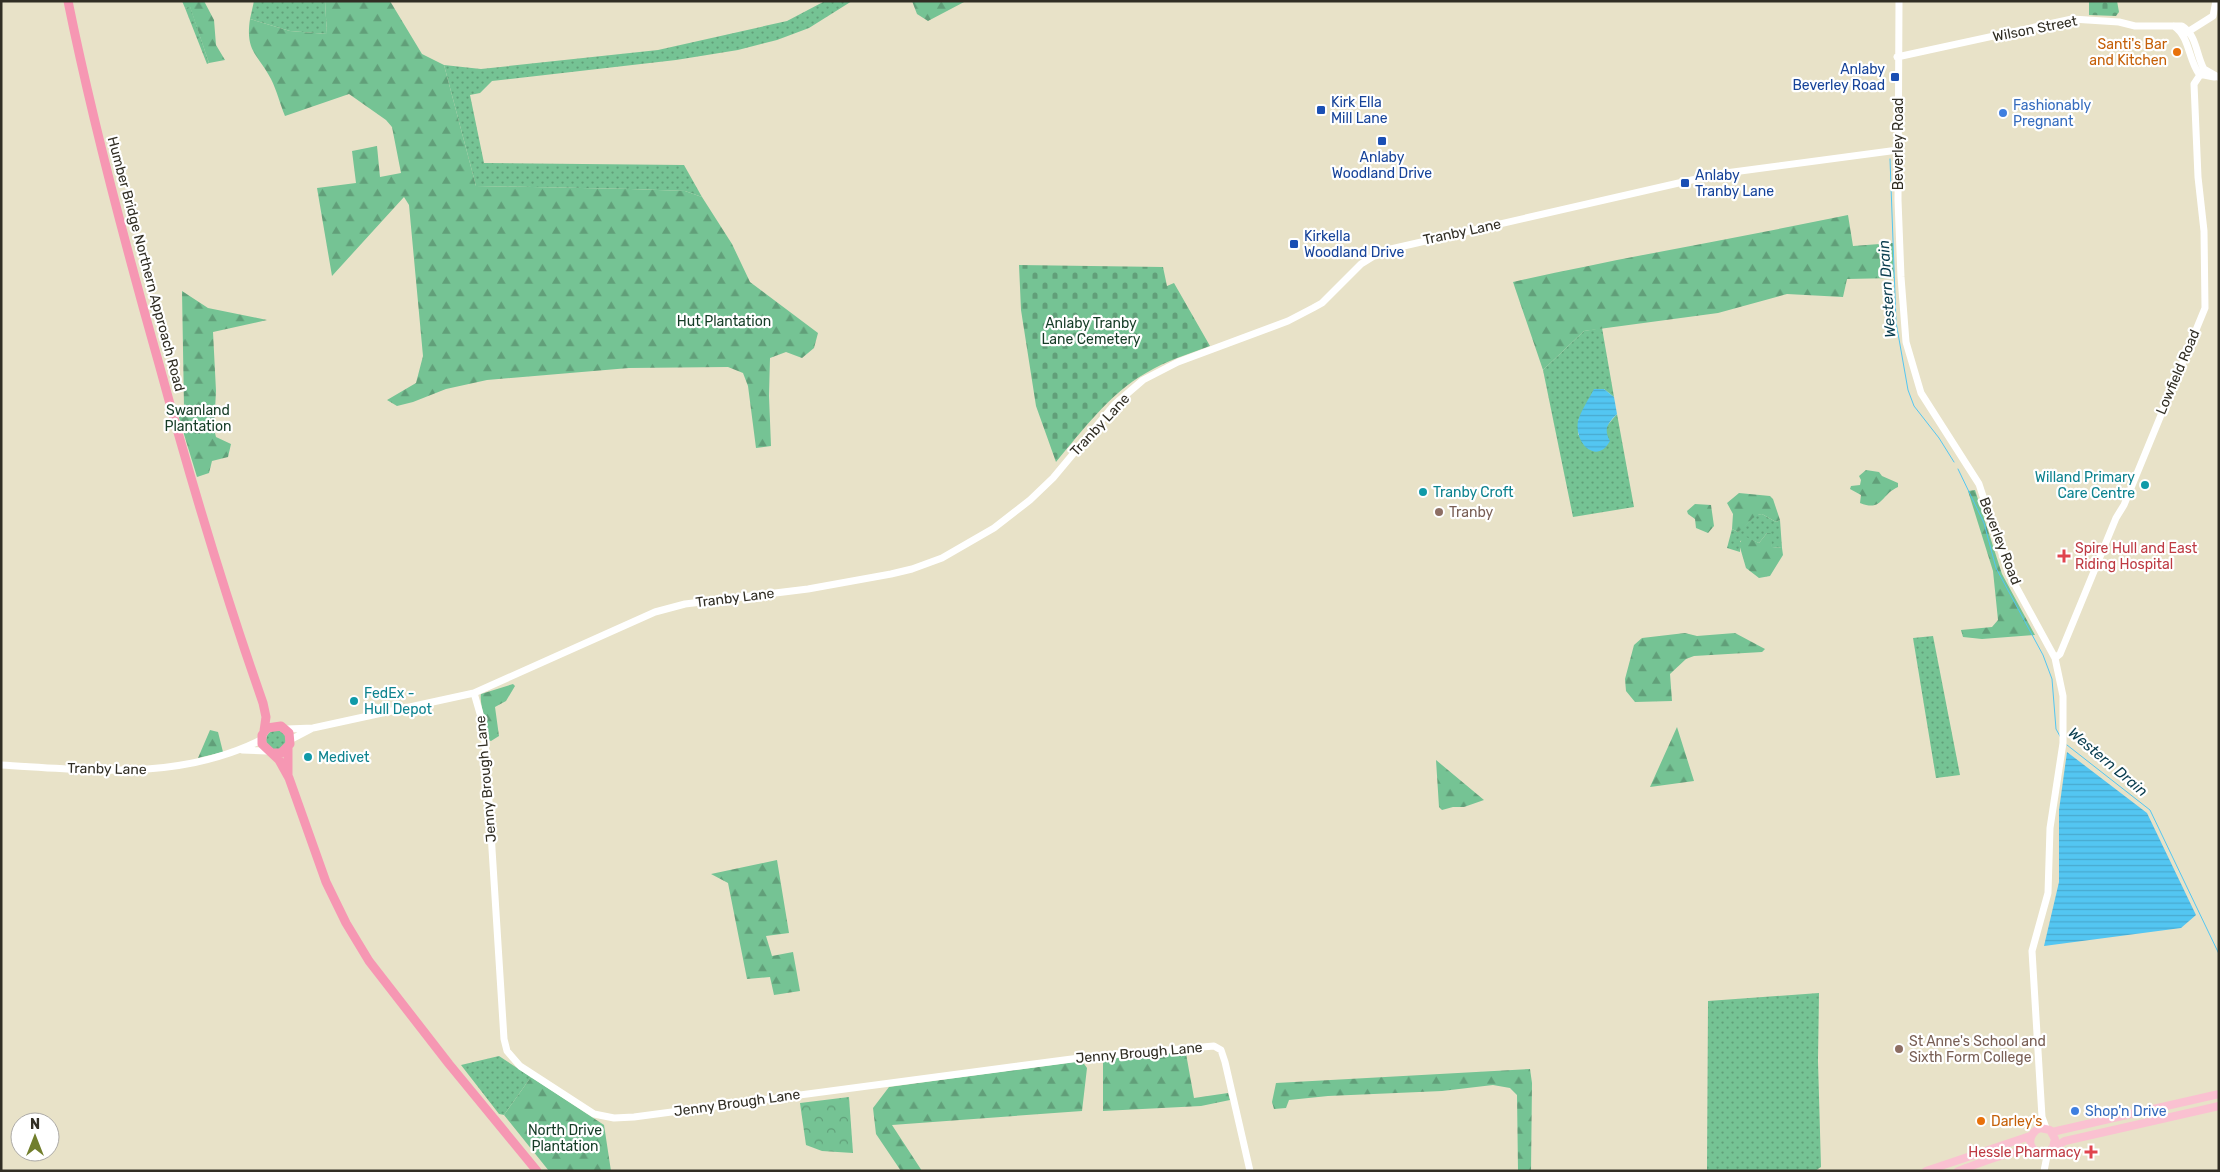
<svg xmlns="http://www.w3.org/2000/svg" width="2220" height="1172" font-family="Rubik,sans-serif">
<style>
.grass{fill:url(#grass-dots)}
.forest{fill:url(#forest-firs)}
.cemetery{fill:url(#cemetery-stones)}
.park{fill:url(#park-crowns)}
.water{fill:url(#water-rules)}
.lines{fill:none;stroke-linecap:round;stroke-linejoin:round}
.stream{stroke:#53c6f2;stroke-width:1}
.secondary{stroke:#fff;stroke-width:7}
.primary{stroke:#fac1d1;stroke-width:8}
.highway{stroke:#f697b3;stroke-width:9}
.food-dot{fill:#e8710a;stroke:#fff;stroke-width:2}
.transit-dot{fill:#1a4fb4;stroke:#fff;stroke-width:2}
.shop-dot{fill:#3f7fe0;stroke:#fff;stroke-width:2}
.culture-dot{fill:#0f9aa8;stroke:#fff;stroke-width:2}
.education-dot{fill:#8d6e63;stroke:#fff;stroke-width:2}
.health-dot{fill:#e0444e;stroke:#fff;stroke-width:2}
.labels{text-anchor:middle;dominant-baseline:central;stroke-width:4.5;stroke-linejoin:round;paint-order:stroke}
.street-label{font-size:14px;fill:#312e24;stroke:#fff}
.food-label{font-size:14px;fill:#c56008;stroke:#fff;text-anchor:end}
.transit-label{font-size:14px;fill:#164399;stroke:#fff;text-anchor:start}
.shop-label{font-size:14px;fill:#366cbe;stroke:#fff;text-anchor:start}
.park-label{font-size:14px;fill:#153c26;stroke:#fff}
.culture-label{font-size:14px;fill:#0d838f;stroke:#fff;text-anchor:start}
.education-label{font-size:14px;fill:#785e54;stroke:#fff;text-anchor:start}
.health-label{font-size:14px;fill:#be3a42;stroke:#fff;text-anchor:start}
.water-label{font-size:15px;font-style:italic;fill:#083c4e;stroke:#fff}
</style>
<defs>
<pattern id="grass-dots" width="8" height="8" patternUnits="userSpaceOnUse" patternTransform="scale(1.25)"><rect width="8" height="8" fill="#75c394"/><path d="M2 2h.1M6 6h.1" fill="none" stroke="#619f79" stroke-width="1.8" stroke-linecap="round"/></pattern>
<pattern id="forest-firs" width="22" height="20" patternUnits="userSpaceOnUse" patternTransform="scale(1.25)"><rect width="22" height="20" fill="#75c394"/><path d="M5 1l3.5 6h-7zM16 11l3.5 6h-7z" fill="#619f79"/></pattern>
<pattern id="cemetery-stones" width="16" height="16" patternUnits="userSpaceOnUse" patternTransform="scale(1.25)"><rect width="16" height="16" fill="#75c394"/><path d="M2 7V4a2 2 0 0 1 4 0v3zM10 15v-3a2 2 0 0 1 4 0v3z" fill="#619f79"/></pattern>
<pattern id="park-crowns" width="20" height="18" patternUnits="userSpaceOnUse" patternTransform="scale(1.25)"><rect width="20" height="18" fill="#75c394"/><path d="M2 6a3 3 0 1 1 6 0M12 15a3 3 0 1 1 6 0" fill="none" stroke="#619f79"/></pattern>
<pattern id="water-rules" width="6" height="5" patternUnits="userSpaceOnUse" patternTransform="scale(1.25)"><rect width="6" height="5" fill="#53c6f2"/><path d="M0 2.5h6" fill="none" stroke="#49aacf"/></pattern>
</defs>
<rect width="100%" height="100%" fill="#e8e2c8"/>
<path class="grass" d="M254 1H325L327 34 290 31 250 19Z
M825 1H852L809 28 777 40 738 50 676 60 492 81 480 93 470 95 484 163 684 165 702 197 685 191 631 189 476 186 444 65 481 69 658 50 787 21Z
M190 6 209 63 207 64 185 8Z
M1602 328 1614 397 1604 389 1594 390 1578 421V435L1605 433 1606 427 1617 414 1634 507 1573 517 1543 370 1584 331Z
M1762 514 1776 522 1780 520 1782 548 1772 547 1767 533 1759 543 1749 539 1740 541V552L1727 548 1732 529 1738 532 1756 515Z
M1933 636 1960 775 1936 778 1913 638Z
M266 740a10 10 0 1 1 20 0a10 10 0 1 1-20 0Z
M1819 993 1818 1061 1821 1167 1815 1171H1707L1708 1001Z
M499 1056 531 1077 504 1115 499 1114 461 1065Z"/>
<path class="forest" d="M182 1H204L214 20 216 45 225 60 209 63 190 7 185 8Z
M325 1H390L422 54 444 65 476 186 631 189 685 191 702 197 732 244 750 282 818 333 814 348 802 358 786 352 770 358 769 396 771 446 756 448 748 386 743 373 728 367 629 368 487 380 446 389 413 402 397 406 387 400 416 383 423 356 409 205 404 197 332 276 317 188 356 183 352 151 377 146 380 177 401 173 392 127 386 120 349 94 285 116C280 104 277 91 271 79 258 54 245 52 250 19L290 31 327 34Z
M912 1H966L928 21 917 14Z
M1848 215 1853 246 1893 243 1894 278 1847 279 1843 297 1787 294 1718 313 1584 331 1543 370 1513 282C1624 257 1737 238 1848 215Z
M182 291 208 308 267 320 213 332 216 391 214 429 216 437 231 444 228 457 212 461 209 473 197 477 176 408H184Z
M1866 470 1879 472 1882 476 1898 483V487C1880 495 1883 512 1860 503L1861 495 1850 489 1851 486 1860 485 1861 480 1859 476Z
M1975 490 2002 574 2035 635 1982 639 1963 637 1961 630 1992 627 1998 620 1993 571 1968 491Z
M1739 493 1770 496 1773 499 1780 520 1776 522 1762 514C1752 515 1747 527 1738 532L1732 529 1733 514 1727 503Z
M1695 504 1711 505 1714 526 1708 533 1696 528 1695 519 1688 514 1687 511Z
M1767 533H1771L1772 547 1782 548 1783 555 1770 576 1759 578 1746 568 1739 544 1744 536 1759 543Z
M1685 633 1697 636 1735 633 1765 649 1762 652 1694 656 1686 659 1670 674 1672 701 1635 702 1626 691 1625 679 1634 645 1642 638Z
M513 684 515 686 506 701 495 707 499 736 491 741 488 740C488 725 479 705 481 694Z
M1677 727 1694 781 1650 787Z
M210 730 218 732 223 752 198 758Z
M1436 760 1484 800 1464 807H1453L1442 810 1439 807Z
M777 860 789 933 766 936 772 956 793 952 800 991 774 995 770 977 747 979 728 883 711 874Z
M1185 1048 1194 1098 1228 1093 1230 1100 1201 1106 1103 1111V1057Z
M1082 1061 1087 1068 1082 1111 892 1125 922 1171H901L876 1134 873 1108 889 1087Z
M1530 1069 1532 1083 1531 1171H1518L1517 1095 1510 1088 1493 1085 1442 1091 1328 1096 1289 1100 1286 1108 1274 1109 1272 1102 1276 1083Z
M531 1077 604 1125 611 1171H549L504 1115Z"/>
<path class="cemetery" d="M2089 1H2117L2119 12 2116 16 2089 15Z
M1019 265 1163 267 1167 286 1174 283 1210 346C1188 354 1166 361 1146 373 1110 393 1082 431 1056 462L1036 406 1021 310Z"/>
<path class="park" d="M849 1097 853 1153 822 1151 806 1145 800 1103Z"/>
<path class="water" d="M1594 389H1604L1614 397 1617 414C1608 423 1603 429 1610 441 1597 465 1574 444 1578 421 1581 410 1589 399 1594 389Z
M2067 752 2147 813 2196 915 2181 928 2044 946 2059 882V810Z"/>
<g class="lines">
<path class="stream" d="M1890 159 1896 322 1908 390 1914 406 1939 438 1954 462
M1958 469 1984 523 1996 568 2043 655 2052 679 2056 729 2061 738
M2067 745 2150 810 2219 954"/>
<path class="secondary" d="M1899 1 1898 200 1901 277 1906 342 1921 393 1979 484 2008 572 2055 658 2063 696V743L2050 828 2048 893 2032 951 2042 1117 2046 1128
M2174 26C2190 37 2188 59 2199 74L2214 77
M2186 33 2213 16 2216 1
M1897 57 2072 19 2119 22 2135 26H2182C2197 35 2196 55 2204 69L2218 77
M2055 658 2060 654 2116 518 2124 505 2205 308 2204 231 2198 177 2194 84 2204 69
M474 693 483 724 486 754 504 1039 507 1051 520 1066 594 1114 614 1118 634 1117 1087 1057 1214 1046 1221 1050 1225 1062 1250 1171
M287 729 313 728 474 693 655 612 685 604 808 589 891 574 912 569 942 558 994 528 1030 500 1053 478 1114 405 1143 380 1178 362 1288 321 1313 308 1322 303 1361 264 1382 251 1718 174 1898 150
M290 740 311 729
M242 750 267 751
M1 765C90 770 179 781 261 740
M2044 1171 2048 1151"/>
<path class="primary" d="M2052 1132 2219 1094
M2053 1147 2055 1139 2050 1130 2040 1128C2027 1133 2026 1153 2043 1152 2050 1152 2058 1144 2065 1141L2219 1106
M1926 1171 2030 1136
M1958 1171C1983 1162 2008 1151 2035 1150"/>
<path class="highway" d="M68 1C93 124 125 244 159 364 190 478 224 592 263 703L266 717 264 731
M288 747V775
M272 753H281L290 744 289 733 281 726 267 728 262 735V744L279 760 289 778 326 882 346 923 369 961 449 1064 537 1171"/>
</g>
<g class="food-dot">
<circle cx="2177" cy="52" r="5"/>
<circle cx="1981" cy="1121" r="5"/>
</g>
<g class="transit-dot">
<rect x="1890" y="72" width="10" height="10" rx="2.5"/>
<rect x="1316" y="105" width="10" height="10" rx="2.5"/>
<rect x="1377" y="136" width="10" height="10" rx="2.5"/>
<rect x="1680" y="178" width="10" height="10" rx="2.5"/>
<rect x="1289" y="239" width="10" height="10" rx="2.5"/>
</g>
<g class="shop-dot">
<circle cx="2003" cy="113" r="5"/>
<circle cx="2075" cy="1111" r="5"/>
</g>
<g class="culture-dot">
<circle cx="2145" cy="485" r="5"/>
<circle cx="1423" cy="492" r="5"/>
<circle cx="354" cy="701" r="5"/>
<circle cx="308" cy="757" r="5"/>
</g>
<g class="education-dot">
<circle cx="1439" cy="512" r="5"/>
<circle cx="1899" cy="1049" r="5"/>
</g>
<g class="health-dot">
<path d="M2061.5 548.5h5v5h5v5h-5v5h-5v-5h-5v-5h5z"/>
<path d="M2088.5 1144.5h5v5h5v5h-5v5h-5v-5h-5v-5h5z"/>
</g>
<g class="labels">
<g class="street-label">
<text transform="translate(2035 29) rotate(-11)">Wilson Street</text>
<text transform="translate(1898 144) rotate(-90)">Beverley Road</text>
<text transform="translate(1462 232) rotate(-12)">Tranby Lane</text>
<text transform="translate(146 264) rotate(75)">Humber Bridge Northern Approach Road</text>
<text transform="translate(2178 372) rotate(-67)">Lowfield Road</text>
<text transform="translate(1100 425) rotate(-47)">Tranby Lane</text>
<text transform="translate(2000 541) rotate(69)">Beverley Road</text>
<text transform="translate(735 598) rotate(-7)">Tranby Lane</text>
<text transform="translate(107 769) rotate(1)">Tranby Lane</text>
<text transform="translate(486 779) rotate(-95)">Jenny Brough Lane</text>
<text transform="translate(1139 1053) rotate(-5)">Jenny Brough Lane</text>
<text transform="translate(737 1103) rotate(-8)">Jenny Brough Lane</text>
</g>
<g class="food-label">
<text x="2167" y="44">Santi's Bar<tspan x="2167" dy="16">and Kitchen</tspan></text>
<text x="1991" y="1121" text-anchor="start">Darley's</text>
</g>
<g class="transit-label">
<text x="1885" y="69" text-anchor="end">Anlaby<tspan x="1885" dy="16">Beverley Road</tspan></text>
<text x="1331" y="102">Kirk Ella<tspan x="1331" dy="16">Mill Lane</tspan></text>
<text x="1382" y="157" text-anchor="middle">Anlaby<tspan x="1382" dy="16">Woodland Drive</tspan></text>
<text x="1695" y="175">Anlaby<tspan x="1695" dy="16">Tranby Lane</tspan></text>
<text x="1304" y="236">Kirkella<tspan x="1304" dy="16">Woodland Drive</tspan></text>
</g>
<g class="shop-label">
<text x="2013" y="105">Fashionably<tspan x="2013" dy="16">Pregnant</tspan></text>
<text x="2085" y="1111">Shop'n Drive</text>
</g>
<g class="park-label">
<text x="724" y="321">Hut Plantation</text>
<text x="1091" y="323">Anlaby Tranby<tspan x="1091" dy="16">Lane Cemetery</tspan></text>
<text x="198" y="410">Swanland<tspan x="198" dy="16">Plantation</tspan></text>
<text x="565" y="1130">North Drive<tspan x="565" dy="16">Plantation</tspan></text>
</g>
<g class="culture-label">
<text x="2135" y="477" text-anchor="end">Willand Primary<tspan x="2135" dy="16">Care Centre</tspan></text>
<text x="1433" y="492">Tranby Croft</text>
<text x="364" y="693">FedEx -<tspan x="364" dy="16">Hull Depot</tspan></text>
<text x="318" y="757">Medivet</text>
</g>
<g class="education-label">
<text x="1449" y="512">Tranby</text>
<text x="1909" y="1041">St Anne's School and<tspan x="1909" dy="16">Sixth Form College</tspan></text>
</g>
<g class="health-label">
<text x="2075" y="548">Spire Hull and East<tspan x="2075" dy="16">Riding Hospital</tspan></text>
<text x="2081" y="1152" text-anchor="end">Hessle Pharmacy</text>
</g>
<g class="water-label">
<text transform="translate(1887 289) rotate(-94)">Western Drain</text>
<text transform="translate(2108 762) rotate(40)">Western Drain</text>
</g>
</g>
<rect width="2220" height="1172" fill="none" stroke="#312e24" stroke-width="5"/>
<g transform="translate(35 1137)"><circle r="24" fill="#ffffff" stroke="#adaba7"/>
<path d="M0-4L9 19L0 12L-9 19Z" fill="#717e2c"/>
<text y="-8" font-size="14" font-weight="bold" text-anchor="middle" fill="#312e24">N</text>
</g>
</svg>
